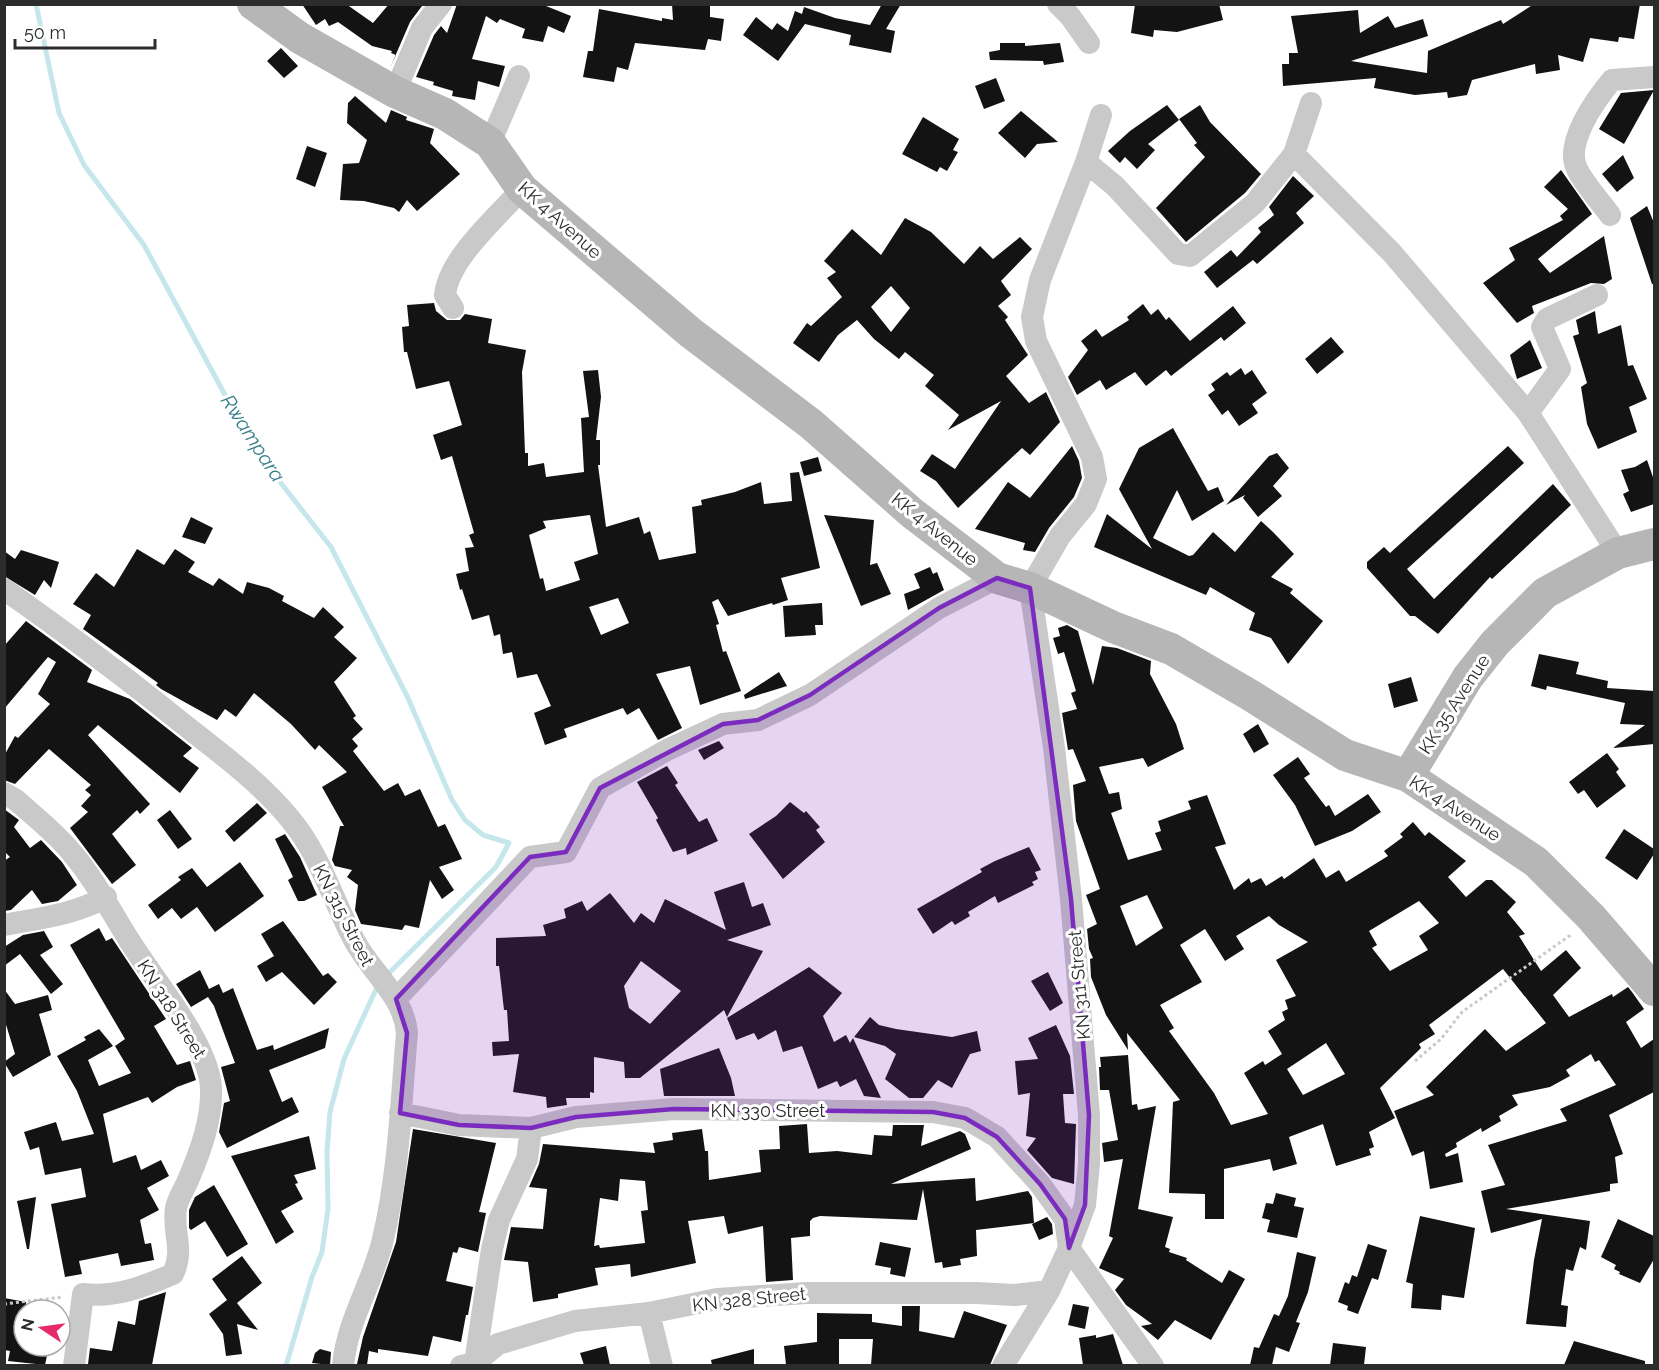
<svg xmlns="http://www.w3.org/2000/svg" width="1659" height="1370" font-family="Raleway,sans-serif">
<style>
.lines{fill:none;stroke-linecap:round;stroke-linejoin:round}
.stream{stroke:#c5e6eb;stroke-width:5}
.building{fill:#131313;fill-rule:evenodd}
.path{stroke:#c9c9c9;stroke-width:3;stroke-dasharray:3 3;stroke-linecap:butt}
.minor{stroke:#c9c9c9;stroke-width:22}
.secondary{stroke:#b6b6b6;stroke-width:32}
.marked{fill:#7b2cbf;fill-opacity:0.2;stroke:#7b2cbf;stroke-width:4.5;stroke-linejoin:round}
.labels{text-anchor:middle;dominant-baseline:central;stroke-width:6;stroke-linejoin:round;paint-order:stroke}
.street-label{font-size:18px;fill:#2c2c2c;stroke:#fff}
.water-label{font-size:20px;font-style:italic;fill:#387e89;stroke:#fff}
</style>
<rect width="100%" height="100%" fill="#fff"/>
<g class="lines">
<path class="stream" d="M36 4 59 113 84 165 144 245 231 406 273 473 331 547 408 698 452 800 465 820 483 835 509 843 496 867 386 976
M286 1366 312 1277 322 1252 328 1209 327 1152 330 1112 344 1059 378 985"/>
</g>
<path class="building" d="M302 4H346L373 23 389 4 422 6 410 22 390 68 396 55 391 53 392 51 372 46 338 22 329 26 325 19 316 25Z
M457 4H541L571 16 564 33 548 26 543 42 522 38 525 29 500 19 497 23 486 16 472 59 505 66 499 87 478 81 475 100 452 96 453 91 433 85 434 82 416 77 434 35 441 26 447 33Z
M672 4H710V17L724 19 721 41 708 39 705 50 635 43 628 70 617 67 614 82 583 77 588 51H593L599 9 662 21V18L673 20Z
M882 4H901L886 29 895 31 891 53 849 45 851 35 805 24 778 61 743 35 756 17 772 30 777 23 788 31 795 11 802 14 804 7 835 18 870 25Z
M1135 4H1219L1223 20 1177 32 1154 30 1153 37 1131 33Z
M1534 4H1640L1634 39 1619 37 1618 42 1590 38 1583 62 1558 55 1560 70 1536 74 1535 64 1472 80 1467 95 1448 98 1447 92 1415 95 1374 88 1376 78 1283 86 1282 64H1289V53H1298L1291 16 1358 10 1360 33 1388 16 1395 28 1423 19 1428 36 1351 61 1427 73 1428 51 1501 20 1503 24Z
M1000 43H1025V46L1060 43 1064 62 1044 65 1043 61 990 60 989 52 1000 50Z
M281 48 298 66 284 78 267 61Z
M996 78 1005 101 984 109 975 86Z
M1654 90 1624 144 1599 129 1621 93Z
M355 96 386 123 391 110 407 117 406 120 434 129 430 143 460 174 417 211 407 200 399 212 394 208 364 201 340 200 343 164 359 163 367 140 347 123 348 103Z
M1167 105 1179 120 1148 144 1155 150 1137 169 1125 157 1120 163 1108 151 1130 131Z
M1200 105 1210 122 1261 174 1245 193 1186 242 1156 208 1205 157 1194 145 1197 143 1179 119Z
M1021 111 1058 142 1037 144 1025 158 998 133Z
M923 117 959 139 953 150 958 152 947 171 940 167 937 172 902 154Z
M307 146 327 153 315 187 296 179Z
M1623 155 1634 178 1617 192 1602 174Z
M1561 170 1592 214 1538 259 1550 273 1604 236 1612 279 1604 284 1591 283 1532 306 1534 313 1517 323 1483 283 1515 260 1509 248 1563 220 1560 216 1568 209 1544 187Z
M1293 176 1314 196 1296 213 1304 223 1257 264 1253 260 1217 288 1204 272 1231 250 1237 257 1261 232 1258 228 1274 215 1269 207Z
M1647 206 1654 223V284H1652L1630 218Z
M905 218 931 232 964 264 980 246 993 259 1020 237 1032 249 1001 281 1011 295 998 306 1008 317 1005 320 1028 355 1006 376 1029 403 1046 392 1060 422 1030 455 1022 448 958 508 936 481 920 471 932 454 955 469 1001 401 948 430 959 415 925 386 934 375 905 352 899 359 874 339 857 320 838 335 819 362 793 343 807 323 811 326 842 297 827 278 836 272 824 261 852 229 881 255ZM891 286 910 308 891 332 871 307Z
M434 303 436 311 447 320H460L465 314 492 319 488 343 526 350 522 372 525 453H528V466L544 463 546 477 584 472 581 418 589 417 583 371 598 370 601 397 596 440H600V465H598L606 527 639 517 644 534 650 531 659 560 696 553 692 507 702 505 701 500 735 492 761 482 764 504 792 501 790 473 799 472 820 568 781 578 788 600 773 605 772 603 728 616 718 599 712 602 719 624 716 625 723 652 726 651 741 691 700 705 690 666 656 674 682 728 658 740 639 708 627 715 623 708 564 729 567 737 545 745 534 713 551 706 537 674 517 678 512 652 503 654 500 634 494 636 489 615 472 620 462 589 460 590 456 574 469 571 465 548 474 547 469 535 474 533 452 456 441 460 433 435 462 425 449 381 416 389 407 352H404L402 327 409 326 407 305ZM590 515 598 554 574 562 580 580 546 591 543 578 540 579 529 535 546 528 543 521ZM618 598 629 623 601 635 589 607Z
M1143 304 1151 315 1158 309 1166 320 1169 317 1190 341 1233 306 1246 323 1224 341 1221 337 1171 376 1166 370 1146 386 1135 372 1106 390 1100 380 1077 395 1068 377 1088 350 1081 341 1096 329 1102 337 1129 320 1127 317Z
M1595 311 1598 334 1621 325 1628 366 1633 365 1647 399 1629 407 1637 432 1598 449 1587 424 1581 387 1587 383 1573 336 1579 334 1576 320Z
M1331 337 1344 352 1317 374 1305 359Z
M1530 340 1542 368 1517 379 1510 355Z
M1241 368 1245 375 1252 370 1267 393 1252 404 1258 413 1239 426 1228 410 1222 415 1208 395 1215 390 1211 384 1227 372 1230 376Z
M1173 428 1208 491 1218 487 1224 501 1192 521 1177 490 1153 538 1189 556 1193 555 1213 532 1235 552 1261 521 1273 532 1294 554 1271 577 1293 589 1290 593 1323 621 1288 664 1271 638 1249 630 1255 613 1210 587 1206 595 1094 547 1107 514 1152 549 1119 489 1139 448Z
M1072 446 1079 461 1082 478 1074 497 1049 528 1035 552 1023 550 1025 543 975 529 1008 482 1030 498Z
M1508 446 1524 463 1407 569 1434 599 1553 484 1571 505 1492 579 1490 577 1438 634 1415 616H1410L1367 568V562L1384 547 1390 553Z
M1277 453 1289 468 1273 486 1282 496 1258 517 1243 498 1245 495 1226 505 1269 456Z
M818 457 822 471 804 476 800 462Z
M1647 460 1654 480V504L1631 512 1623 494 1629 491 1621 470 1635 467Z
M824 515 874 520 870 565 877 563 891 594 861 606Z
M191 517 213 528 205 544 182 537Z
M137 549 164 565 175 549 195 562 188 572 213 586 219 578 243 594 247 582 269 588 284 596 282 601 314 618 323 607 344 627 334 637 357 658 334 682 356 716 353 718 363 729 352 739 358 746 353 751 384 791 398 783 405 796 420 789 438 827 445 824 462 859 439 867 454 890 442 899 430 880 419 928 405 925 402 930 361 924 355 910 358 885 347 877 352 870 335 866 332 860 340 826H344L322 787 347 772 319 745 315 750 291 724 254 693 236 717 225 709 217 720 161 689 156 685 158 683 83 629 91 615 73 604 96 573 114 587Z
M21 550 59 562 51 588 44 580 35 595 4 576V551L15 559Z
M930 567 933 574 937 572 944 590 908 610 904 594 920 588 914 574Z
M822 603 823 625H815L816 635 785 637 783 606Z
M26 621 92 670 87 682 130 699 192 748 183 756 199 768 180 793 98 725 88 735 150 804 140 814 137 810 112 834 136 865 112 884 70 828 88 812 81 806 91 795 85 790 91 785 49 749 15 784 4 780V756L15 736 18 738 50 704 38 694 56 662 48 657 4 709V646Z
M1067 625 1078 631 1093 685 1102 646 1117 648 1151 661 1150 674 1176 724 1184 749 1148 767 1143 758 1099 767 1109 794 1119 792 1122 809 1111 813 1128 860 1162 850 1155 833 1161 831 1158 821 1191 809 1188 801 1207 795 1226 844 1215 847 1234 890 1249 878 1251 883 1261 878 1266 886 1282 876 1284 879 1314 858 1326 878 1339 870 1346 882 1388 856 1384 851 1403 837 1400 834 1413 822 1425 836 1429 832 1466 861 1448 877 1466 897 1486 880H1492L1516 902 1507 912 1525 934 1519 936 1541 971 1566 950 1581 968 1553 995 1569 1017 1612 994 1613 997 1628 987 1632 992 1644 1009 1626 1022 1641 1048 1654 1039V1092L1609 1115 1623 1154 1615 1157 1618 1183 1610 1184V1191L1506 1209 1590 1221 1586 1250 1580 1247 1573 1271 1566 1269 1561 1305 1568 1306 1566 1327 1526 1324 1534 1260 1542 1219 1491 1233 1481 1191 1505 1185 1488 1145 1567 1121 1560 1109 1616 1085 1599 1060 1595 1062 1591 1054 1566 1070 1570 1076 1550 1087 1512 1095 1518 1105 1499 1116 1501 1121 1482 1132 1481 1128 1456 1143 1457 1147 1445 1154 1446 1157 1458 1153 1463 1182 1430 1189 1424 1151 1412 1156 1394 1111 1434 1095 1426 1087 1485 1029 1506 1051 1546 1023 1503 969 1429 1025 1435 1034 1419 1044 1421 1048 1380 1088 1395 1118 1369 1132 1374 1147 1369 1149 1371 1155 1336 1166 1323 1124 1289 1137 1297 1164 1273 1171 1270 1159 1224 1169V1219H1205V1194L1169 1193 1173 1102 1180 1100 1127 1033 1128 1050 1106 1015 1091 977 1090 959 1093 958 1089 949 1087 929 1097 924 1086 895 1100 889 1076 821 1073 785 1086 781 1073 749 1068 750 1062 713 1077 709 1071 693 1076 691 1064 652 1058 654 1053 638 1060 636 1058 628ZM1147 895 1163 928 1136 946 1120 906ZM1419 901 1439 923 1419 936 1428 950 1390 971 1372 948 1377 945 1369 931ZM1269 916 1279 925 1308 942 1276 960 1296 996 1285 1000 1288 1009 1282 1012 1285 1020 1268 1031 1282 1054 1265 1065 1263 1061 1244 1073 1268 1114 1231 1125 1214 1093 1169 1031 1174 1028 1160 1005 1202 982 1180 945 1205 929 1225 961 1244 949 1236 936ZM1326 1043 1345 1074 1303 1095 1287 1069Z
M1539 654 1579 662 1576 674 1608 681 1607 688 1654 691V744L1613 748 1645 725 1620 724 1625 703 1547 686 1546 690 1531 686Z
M779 672 787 686 745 699 744 695Z
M1411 677 1418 701 1394 708 1388 684Z
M1258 724 1269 744 1254 753 1243 734Z
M719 741 724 748 704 760 698 750Z
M1607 753 1619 769 1616 772 1626 786 1597 808 1584 790 1578 794 1569 782Z
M1298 757 1310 774 1304 778 1326 807 1329 805 1335 816 1368 794 1381 812 1352 831 1315 846 1295 805 1273 775Z
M667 766 678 783 675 785 699 822 707 818 718 841 687 855 686 848 673 852 656 820 658 818 637 782Z
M790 802 804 813 806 811 820 827 816 830 825 842 783 879 749 834 776 816Z
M257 803 267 813 234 842 225 831Z
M4 809 19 820 14 827 30 848 41 840 62 862 77 885 58 901 42 904 32 890 11 910 4 911V861L10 857 4 851Z
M170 810 192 839 178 849 157 820Z
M1624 829 1654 849V854L1637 880 1605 858Z
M285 834 300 857 317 895 304 901H298L288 880 293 877 275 839Z
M1029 847 1041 870 1035 872 1038 879 1032 882 1034 885 998 903 995 896 968 912 970 916 955 925 952 921 933 934 917 909 982 872 980 869 995 861Z
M240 862 264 896 215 932 197 907 181 919 172 908 158 919 148 905 181 880 178 877 192 868 207 887Z
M744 882 752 907 763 903 771 925 727 940 763 951 727 1017 724 1010 640 1078H625L624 1062 594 1057V1093L590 1092V1098H566L567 1105 547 1108 546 1097 513 1092 519 1054 493 1056 492 1042 509 1041 507 1010H504L499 966H496V938L546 936 543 925 566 918 564 909 582 901 587 911 610 893 634 923 641 913 654 923 665 899 726 930 714 892ZM641 961 681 991 650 1024 629 1008 624 986Z
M283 921 323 976 328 973 337 982 314 1005 282 972 266 982 257 966 274 956 261 934Z
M99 928 106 941 112 938 166 1019 154 1026 177 1065 190 1061 196 1080 177 1087 152 1103 148 1097 103 1114 113 1163 136 1155 141 1170 161 1160 169 1176 147 1188 159 1210 140 1220 145 1244 151 1243 154 1260 121 1266 118 1253 79 1261 82 1274 65 1277 51 1204 86 1197 81 1168 45 1175 39 1147 30 1150 24 1132 56 1122 62 1141 94 1134 77 1091 57 1056 86 1040 84 1037 99 1029 113 1046 88 1060 99 1086 131 1073 115 1046 125 1039 70 945Z
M44 931 53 947 40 955 63 984 51 994 20 954 4 966V947L23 935Z
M809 967 842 993 823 1016 834 1042 846 1035 850 1043 853 1038 881 1098 864 1096 856 1079 840 1087 837 1081 818 1089 802 1046 783 1052 776 1030 758 1040 754 1033 736 1040 727 1018Z
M200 970 209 989 219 984 223 993 233 988 257 1050 273 1045 274 1050 329 1028 325 1048 269 1070 282 1102 292 1097 299 1112 227 1148 219 1132 224 1103 230 1101 221 1067 235 1063 214 1006 208 997 191 1007 176 984Z
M1048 972 1063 1003 1050 1011 1031 981Z
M4 989 15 1004 48 995 52 1010 39 1014 51 1055 13 1077 4 1062 15 1054 4 1018Z
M870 1017 879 1025 896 1029 952 1037 977 1031 981 1051 970 1054 952 1088 938 1080 923 1098H909L885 1079 896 1054 885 1046 854 1037Z
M1056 1025 1070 1056 1074 1094H1063L1065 1123 1076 1124 1074 1184 1052 1178 1027 1150 1036 1138 1026 1136 1030 1093 1018 1095 1015 1061 1038 1059 1028 1038Z
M719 1048 731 1078 735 1096H664L660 1069Z
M1128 1055 1132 1105 1137 1104 1138 1110 1156 1106 1138 1209 1173 1217 1165 1247 1170 1249 1169 1252 1187 1258 1186 1260 1222 1283 1229 1270 1245 1279 1211 1340 1175 1320 1158 1340 1141 1326 1152 1324 1126 1305 1115 1290 1124 1279 1099 1268 1113 1238 1109 1236 1123 1159 1104 1162 1102 1143 1118 1140 1109 1090H1100L1099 1067H1101L1100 1057Z
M807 1124 809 1153 837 1151 872 1155 874 1135 892 1136 893 1125H924L921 1146 960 1131 965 1134 971 1149 891 1184 975 1178 976 1201 1028 1191 1032 1197 1034 1223 976 1230 977 1256 960 1259 961 1265 943 1268 942 1262 935 1263 923 1189 917 1220 820 1216 813 1218 810 1221V1236L791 1238 793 1280 766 1282 763 1226 728 1234 724 1216 688 1221 696 1263 631 1277 630 1264 595 1268 598 1285 558 1294V1298L533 1302 528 1262 504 1260 511 1227 543 1229 547 1189 529 1187 539 1164 543 1144 655 1153 653 1143 673 1140 672 1133 702 1129 705 1151H708L709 1180 761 1172 759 1150 780 1149 779 1126ZM620 1179 645 1181 648 1210 641 1211 645 1243 600 1248 599 1245 594 1246 600 1198 618 1201Z
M413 1129 496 1143 479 1212 486 1213 478 1252 459 1247 457 1253 453 1252 446 1281 473 1287 468 1315H466L461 1342 433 1336 428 1356 378 1349V1353L369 1351 367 1365 357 1364 363 1337 396 1242Z
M309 1136 316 1169 294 1175 298 1183 295 1184 303 1199 281 1211 294 1232 276 1244 231 1156Z
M214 1185 248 1244 227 1257 205 1221 191 1230 189 1228V1210L195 1197Z
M1276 1193 1296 1198 1294 1206 1304 1208 1297 1238 1267 1232 1270 1220 1262 1218 1266 1203 1273 1204Z
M36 1197 29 1249H27L17 1201Z
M1420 1216 1475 1228 1464 1298 1442 1295 1441 1310 1411 1308 1413 1284 1406 1282Z
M1047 1217 1052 1224 1053 1234 1039 1240 1032 1224Z
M1618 1219 1654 1236V1259L1640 1283 1619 1274 1620 1272 1614 1269 1616 1265 1601 1257Z
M880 1242 911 1248 905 1277 890 1274 891 1268 875 1265Z
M1368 1244 1387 1250 1378 1280 1372 1278 1358 1314 1347 1310 1348 1306 1338 1302 1345 1282 1349 1284 1352 1275 1357 1277Z
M1297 1252 1316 1257 1308 1292 1296 1322 1300 1323 1289 1352 1276 1347 1272 1365H1250L1254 1347 1259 1348 1274 1314 1279 1316 1288 1296Z
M242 1256 262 1283 237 1303 258 1330 237 1324 242 1354 226 1356 223 1334 209 1314 227 1300 212 1279Z
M166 1292 152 1365 88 1364 90 1348 112 1351 118 1321 135 1325 139 1301Z
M4 1298 26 1302 24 1346H49L45 1365 8 1361 10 1351 4 1350Z
M1073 1304 1089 1307 1085 1329 1068 1325Z
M902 1306H920L919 1331 954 1338 964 1311 1007 1325 990 1365H871L873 1339H839V1365H786L784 1346 817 1342V1313L872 1314V1322L902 1326Z
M1113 1334 1123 1365H1083L1079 1338 1096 1335V1338Z
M1574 1341 1645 1361V1365H1564Z
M1333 1343 1366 1347 1364 1365H1330Z
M606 1346 610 1365H584L580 1353Z
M320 1349 331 1352 330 1365 312 1363 315 1353Z
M754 1349V1365H712L711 1360Z"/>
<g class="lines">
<path class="path" d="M1415 1061 1441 1039 1462 1012 1572 934
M4 1304 63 1297"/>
<path class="minor" d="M1058 4 1070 16 1089 43
M395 92 422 28 441 4
M490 143 519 76
M1294 154 1392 253 1528 413
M1086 162 1115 186 1178 254 1190 256 1255 203 1294 154 1311 103
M1610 215C1599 200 1585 185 1577 169 1564 143 1596 99 1612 80L1654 77
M1597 295 1547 319 1542 327 1560 369 1528 413 1618 553
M453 308 445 295C448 259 498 216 522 189
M4 589C65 632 124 676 182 723 220 753 260 782 291 820 320 855 333 900 354 940 371 972 404 996 407 1033 401 1102 399 1171 383 1239 373 1283 347 1320 343 1366
M4 793 16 800C35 817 56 833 72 853 95 880 110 910 129 940 153 979 211 1046 211 1090 212 1120 200 1152 189 1178 185 1188 178 1198 176 1208 172 1233 185 1249 173 1274 143 1287 115 1298 83 1294L74 1366
M4 925C40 918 73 915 106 897
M396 999 530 857 566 852 600 788 667 750 723 724 758 720 810 695 939 608 997 578
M400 1113 459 1125 531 1128 576 1117 674 1109 933 1112 965 1118 997 1137 1040 1184 1065 1219 1069 1248 1153 1366
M649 1313 662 1366
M475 1363 492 1249 499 1220 527 1159 531 1128
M461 1366 475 1363 498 1344 575 1321 649 1313 717 1299 806 1293H976L1015 1295 1049 1291
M1003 1366 1049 1291 1069 1248 1085 1205 1089 1164V1115L1071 899 1054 748 1030 588 1060 536 1086 504 1096 479 1092 457 1036 341 1032 317 1040 280 1086 162 1101 115"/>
<path class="secondary" d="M253 4 300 38 395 92 445 114 490 143 522 189 691 333 811 424 912 513 997 578 1030 588 1113 627 1171 649 1250 695 1345 755 1408 776 1536 862 1591 917 1654 990
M1408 776 1468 677 1495 643 1545 593 1618 553 1654 544"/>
</g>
<path class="marked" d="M997 578 1030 588 1071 899 1089 1115 1085 1205 1069 1248 1065 1219 1040 1184 997 1137 965 1118 933 1112 674 1109 576 1117 531 1128 459 1125 400 1113 407 1033 396 999 530 857 566 852 600 788 723 724 758 720 810 695 939 608Z"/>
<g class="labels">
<g class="street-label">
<text transform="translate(560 220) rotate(42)">KK 4 Avenue</text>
<text transform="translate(935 529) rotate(39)">KK 4 Avenue</text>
<text transform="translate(1454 704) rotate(-57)">KK 35 Avenue</text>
<text transform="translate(1455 808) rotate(33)">KK 4 Avenue</text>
<text transform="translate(344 915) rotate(63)">KN 315 Street</text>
<text transform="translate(1079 985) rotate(-95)">KN 311 Street</text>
<text transform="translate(172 1009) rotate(58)">KN 318 Street</text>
<text x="768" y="1110">KN 330 Street</text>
<text transform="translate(749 1299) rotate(-6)">KN 328 Street</text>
</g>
<g class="water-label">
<text transform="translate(253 438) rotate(57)">Rwampara</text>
</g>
</g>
<rect width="1659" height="1370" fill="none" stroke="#2c2c2c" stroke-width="12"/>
<g transform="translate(42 1328) rotate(283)"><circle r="28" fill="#ffffff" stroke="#ababab" stroke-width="1.5"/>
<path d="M0-4.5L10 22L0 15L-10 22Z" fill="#e72b6a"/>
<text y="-9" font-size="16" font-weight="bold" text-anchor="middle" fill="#2c2c2c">N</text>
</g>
<path d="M15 39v9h140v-9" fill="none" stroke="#2c2c2c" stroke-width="3"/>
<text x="24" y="39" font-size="18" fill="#2c2c2c" stroke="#ffffff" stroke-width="4.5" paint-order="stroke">50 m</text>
</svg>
